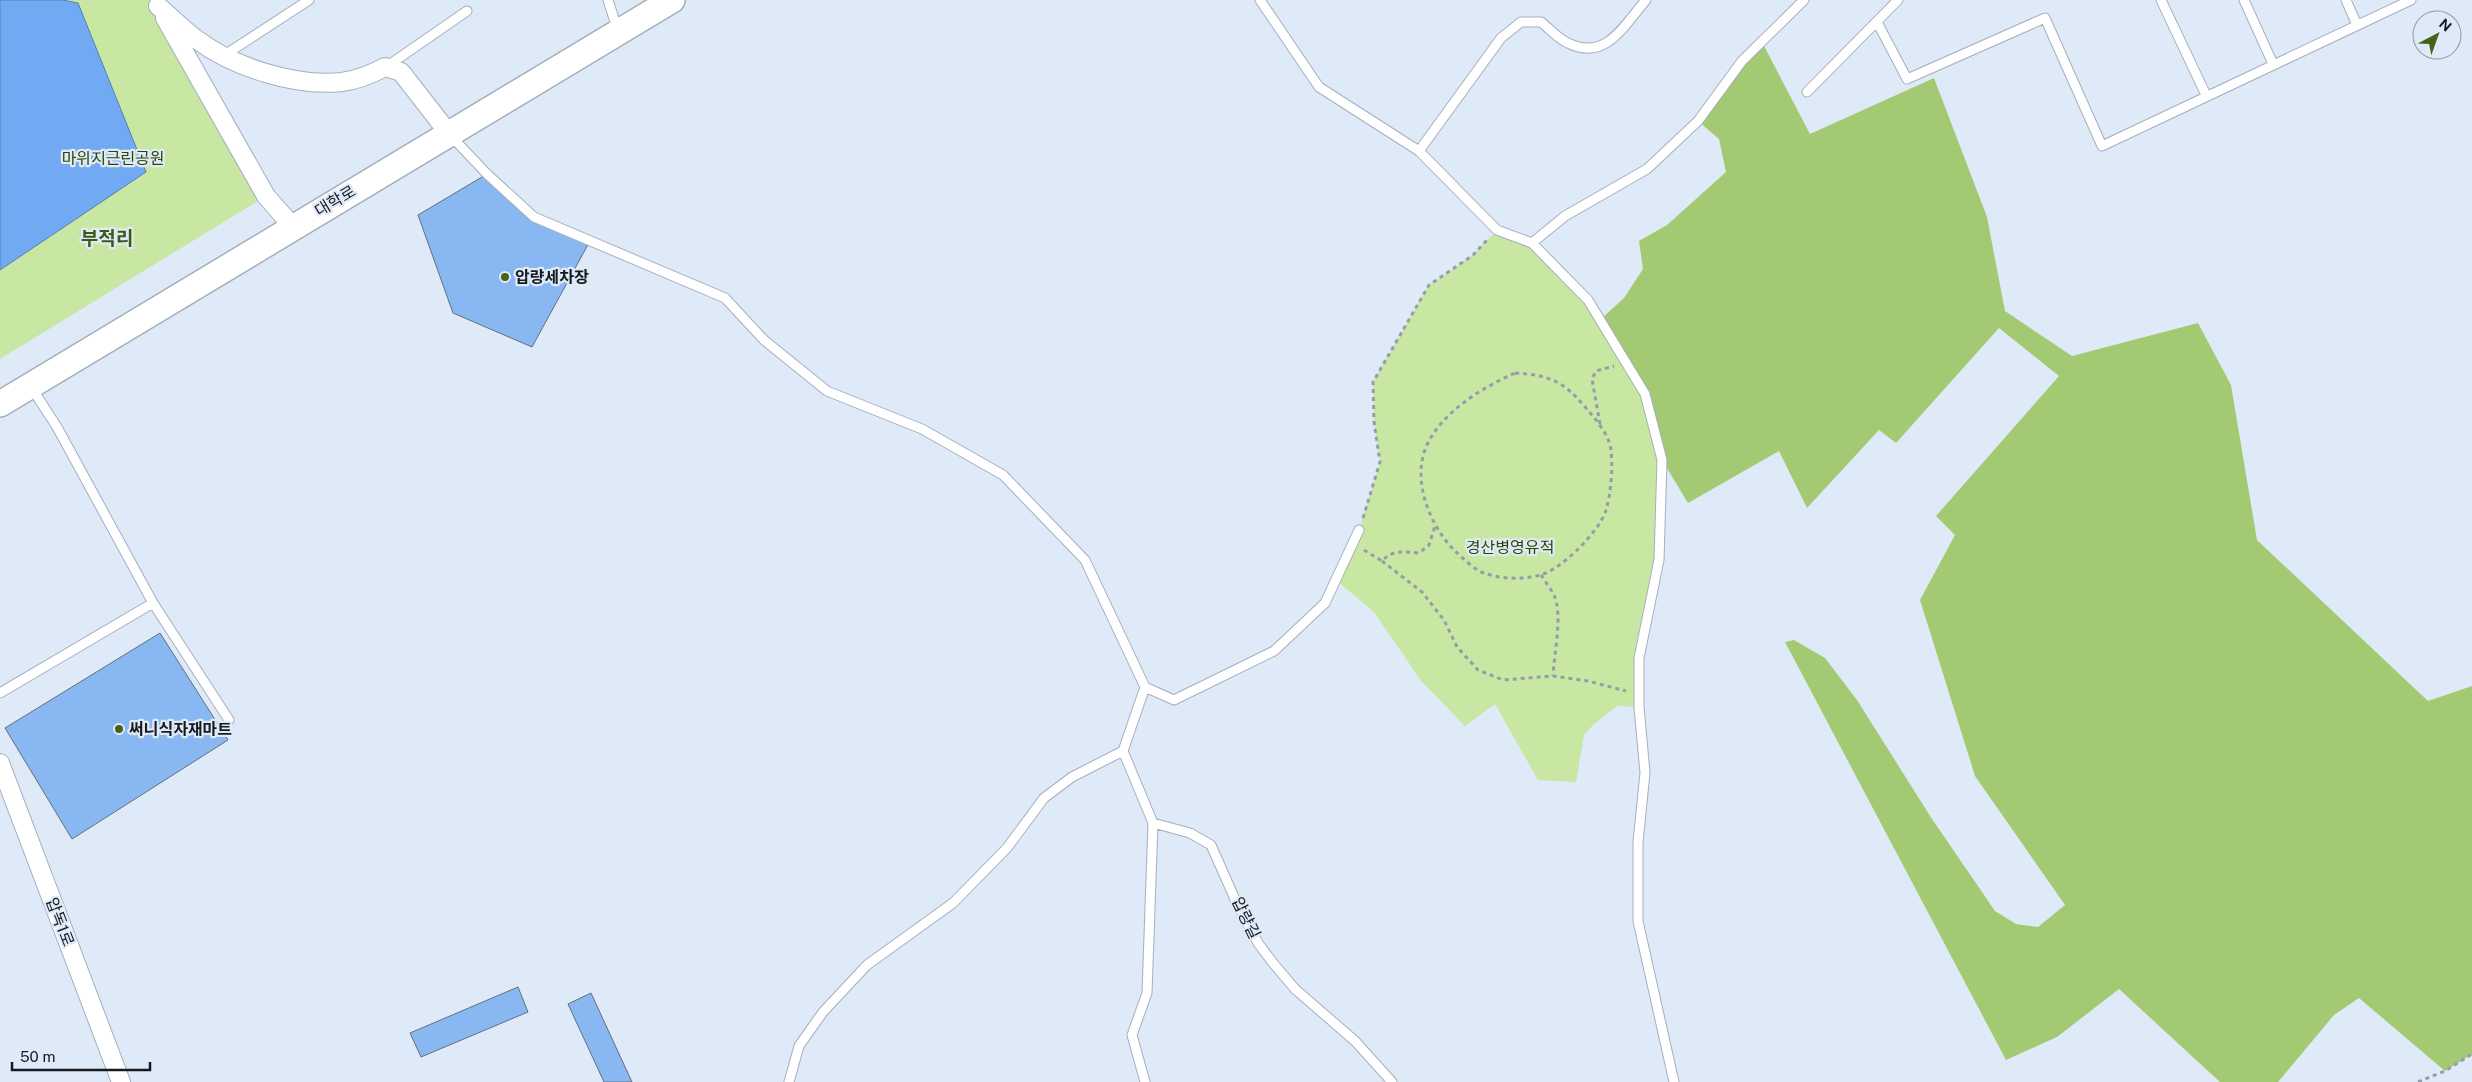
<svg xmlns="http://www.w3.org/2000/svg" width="2472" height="1082" font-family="'Public Sans','Noto Sans KR',sans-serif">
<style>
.green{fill:#c7e7a3}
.forest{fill:#a3ca73}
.water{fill:#71aaf3;stroke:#567fb3}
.building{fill:#89b7f1;stroke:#656f7b}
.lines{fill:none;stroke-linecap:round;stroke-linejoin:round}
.service-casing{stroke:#a5afbc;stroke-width:11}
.minor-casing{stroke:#a5afbc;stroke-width:20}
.secondary-casing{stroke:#a5afbc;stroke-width:28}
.path{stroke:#959da8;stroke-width:3;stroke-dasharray:4 4;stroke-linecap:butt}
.service{stroke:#fff;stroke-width:9}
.minor{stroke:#fff;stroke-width:18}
.secondary{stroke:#fff;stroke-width:25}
.poi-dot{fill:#456316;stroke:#dfeaf8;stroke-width:2}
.labels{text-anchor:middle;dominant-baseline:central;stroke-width:4.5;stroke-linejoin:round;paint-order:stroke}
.park-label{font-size:16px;fill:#2d4403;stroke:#dfeaf8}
.street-label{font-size:16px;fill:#161a1f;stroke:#dfeaf8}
.poi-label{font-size:16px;font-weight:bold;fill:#161a1f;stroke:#dfeaf8;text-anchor:start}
.quarter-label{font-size:19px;font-weight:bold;fill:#3f5914;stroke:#dfeaf8}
</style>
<rect width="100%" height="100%" fill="#dfeaf8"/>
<path class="green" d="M0 0H152L266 196 0 359Z
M1497 230 1524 240 1588 300 1645 394 1662 460 1659 560 1639 658V707L1617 706 1593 725 1584 735 1576 782 1538 780 1495 704 1465 726 1422 682 1374 612 1336 580 1359 530 1380 462 1374 422 1373 382 1429 285 1473 255Z"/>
<path class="forest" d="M1762 42 1810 134 1934 78 1987 217 2005 311 2072 356 2198 323 2231 385 2257 540 2428 701 2472 686V1054L2445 1071 2359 998 2334 1015 2278 1082H2220L2119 989 2057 1037 2006 1060 1785 642 1794 640 1825 658 1857 700 1932 819 1995 911 2016 924 2038 927 2065 905 1975 776 1920 600 1955 535 1936 516 2059 376 1999 328 1896 443 1879 430 1807 508 1779 451 1688 503 1662 460 1645 394 1600 320 1624 298 1643 269 1639 241 1667 225 1726 172 1719 139 1698 121Z"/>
<path class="water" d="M0 0H63L78 3 146 172 0 270Z"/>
<path class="building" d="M487 174 534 217 590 241 532 347 453 313 418 215Z
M160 633 228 740 72 839 5 728Z
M518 987 528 1012 421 1057 410 1033Z
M591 993 632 1082H604L568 1004Z"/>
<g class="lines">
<defs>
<path id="service" d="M608 0 618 31
M1260 0 1319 87 1419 151 1497 230 1532 243 1588 300 1645 394 1662 460 1659 560 1639 658V707L1645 773 1638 842V921L1674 1082
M2161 0 2206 95
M2244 0 2273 64
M2346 0 2357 25
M1877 22 1907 79 2045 18 2102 146 2411 0
M223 56 309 0
M386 67 467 11
M1807 92 1898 0
M450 135 487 174 534 217 725 298 764 340 827 391 922 429 1003 475 1085 560 1145 687 1123 751 1072 777 1044 798 1007 848 953 903 867 965 823 1012 799 1046 789 1082
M1419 151 1501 38 1521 22H1541C1549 28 1558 39 1568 43 1606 62 1624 25 1646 0
M1532 243 1565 216 1647 169 1698 121 1742 61 1804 0
M31 387 57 427 153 603 229 720
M1145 687 1174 700 1274 651 1325 603 1359 530
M0 693 153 603
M1123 751 1153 823 1147 993 1132 1035 1145 1082
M1153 823 1190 833 1211 845 1238 906 1258 943 1273 963 1295 989 1355 1041 1392 1082"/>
<path id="minor" d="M158 6C171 17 183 29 196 39 233 67 295 87 342 82 357 80 372 74 385 67L401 72 450 135
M165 18 266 196 293 227
M0 763 121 1082"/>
<path id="secondary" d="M0 404 672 0"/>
</defs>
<use href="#service" class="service-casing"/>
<use href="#minor" class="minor-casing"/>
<use href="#secondary" class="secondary-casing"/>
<path class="path" d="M1515 373C1551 375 1564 382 1586 408 1596 420 1609 434 1611 450 1613 469 1611 493 1606 510 1600 531 1561 570 1540 575 1522 580 1501 579 1484 573 1474 570 1462 557 1454 550 1428 523 1409 475 1430 439 1448 408 1484 387 1515 373Z
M1600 424 1592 379 1596 371 1614 366
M1363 518 1380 462 1374 422 1373 382 1429 285 1473 255 1488 239
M1364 550 1382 561C1393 549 1404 552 1419 553L1429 545 1435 526
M1382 561 1422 592 1444 620 1457 647 1478 670 1503 680 1553 676 1588 681 1626 691
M1541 575C1545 581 1550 588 1554 595 1563 614 1554 654 1553 676
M2418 1082 2445 1071 2472 1054"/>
<use href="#service" class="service"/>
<use href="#minor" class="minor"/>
<use href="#secondary" class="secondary"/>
</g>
<g class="poi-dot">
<circle cx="505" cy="277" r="5"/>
<circle cx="119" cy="729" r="5"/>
</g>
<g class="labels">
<g class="park-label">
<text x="113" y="158">마위지근린공원</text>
<text x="1510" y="547">경산병영유적</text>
</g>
<g class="street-label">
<text transform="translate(335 201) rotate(-31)">대학로</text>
<text transform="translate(1246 918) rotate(64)">압량길</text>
<text transform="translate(60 922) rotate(69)">압독1로</text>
</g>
<g class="poi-label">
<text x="515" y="277">압량세차장</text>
<text x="129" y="729">써니식자재마트</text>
</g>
<g class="quarter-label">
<text x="107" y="238">부적리</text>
</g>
</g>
<g transform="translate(2437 35) rotate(41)"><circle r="24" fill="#dfeaf8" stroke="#8f97a1"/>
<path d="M0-4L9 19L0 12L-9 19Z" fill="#456316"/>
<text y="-8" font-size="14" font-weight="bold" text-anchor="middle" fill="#161a1f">N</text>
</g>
<path d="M12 1062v8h138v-8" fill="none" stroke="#161a1f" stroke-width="2.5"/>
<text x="20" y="1062" font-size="15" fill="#161a1f" stroke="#dfeaf8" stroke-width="4" paint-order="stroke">50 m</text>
</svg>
